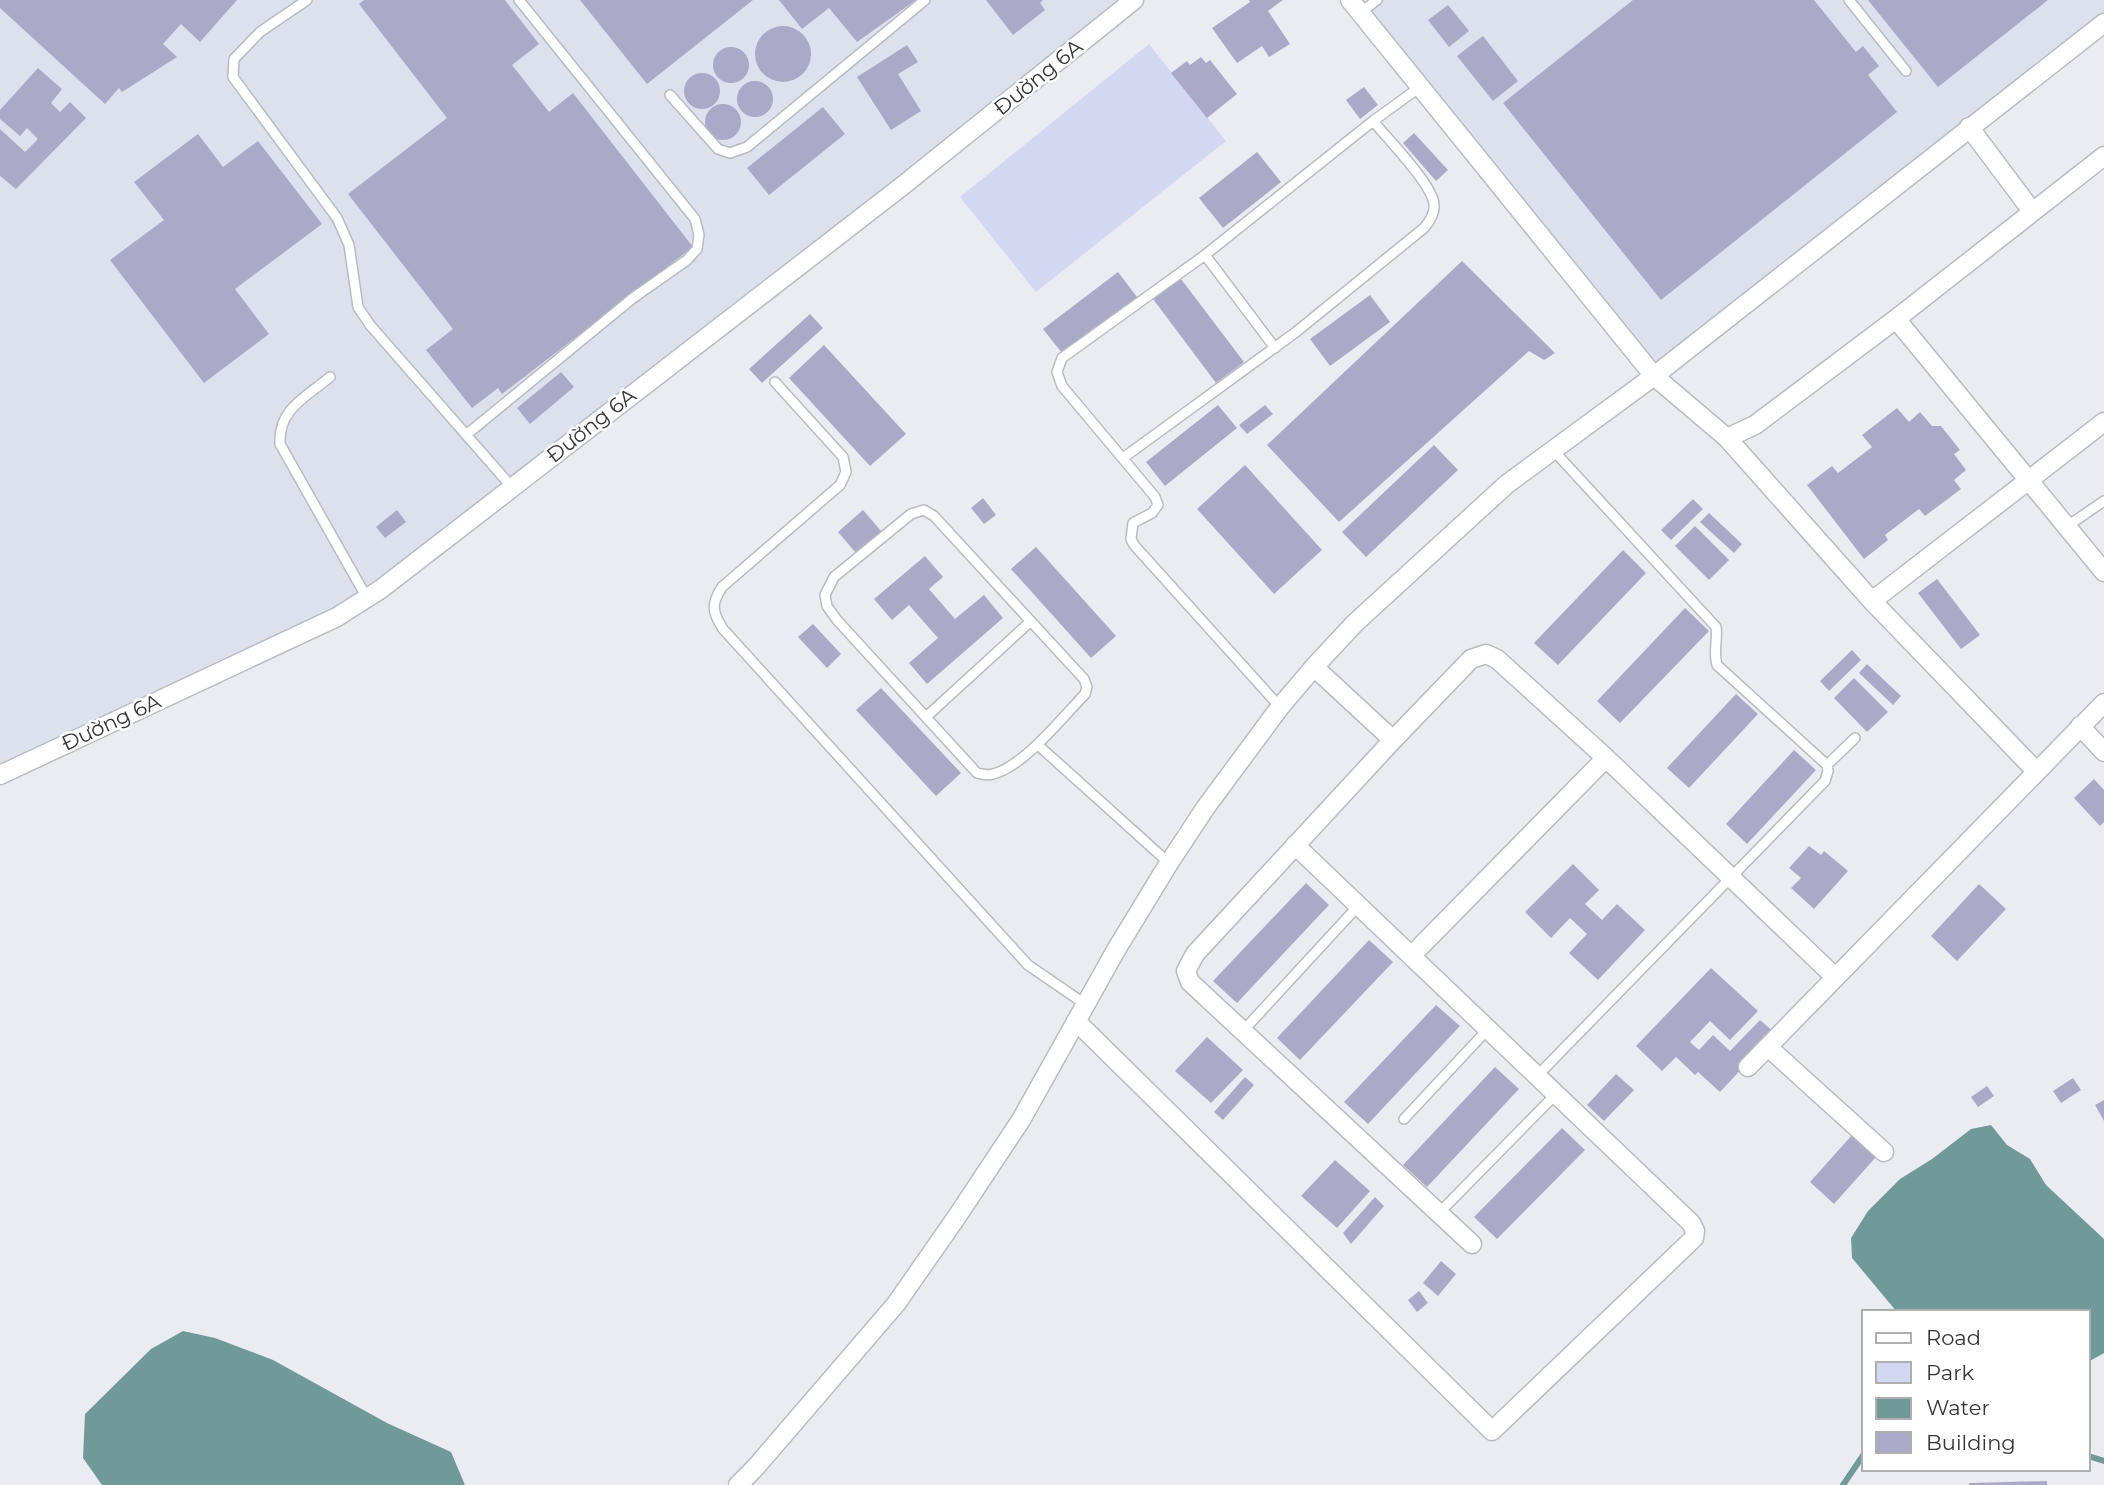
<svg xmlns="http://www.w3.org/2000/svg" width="2104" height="1485" font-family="Montserrat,sans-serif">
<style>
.built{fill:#dde0ed}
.green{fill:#d2d8f2}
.water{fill:#70999a}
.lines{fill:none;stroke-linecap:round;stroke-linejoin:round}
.stream{stroke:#70999a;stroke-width:6}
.building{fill:#aba9c8}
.service-casing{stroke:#b9bbc0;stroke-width:12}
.minor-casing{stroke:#b9bbc0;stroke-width:21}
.service{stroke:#fff;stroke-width:9}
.minor{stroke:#fff;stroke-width:18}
.labels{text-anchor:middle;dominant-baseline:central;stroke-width:5;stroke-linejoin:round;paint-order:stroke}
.street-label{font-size:21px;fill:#353538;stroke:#fff}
</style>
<rect width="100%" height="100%" fill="#ebecf2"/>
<path class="built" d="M0 0H1122L905 175 375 585 332 611 0 767Z
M1358 0H2104V14L1654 366Z"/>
<path class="green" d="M1149 44 1226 141 1036 292 960 197Z"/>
<path class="water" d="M1991 1125 2007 1145 2030 1159 2046 1185 2104 1239V1353L2088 1362V1312H1897L1852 1258 1851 1238 1868 1211 1900 1179 1932 1159 1971 1129Z
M183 1331 215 1338 273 1360 387 1423 451 1452 465 1485H102L83 1458 85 1414 151 1349Z"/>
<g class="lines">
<path class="stream" d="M2088 1456 2104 1461
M1843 1485 1864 1454"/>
</g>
<path class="building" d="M0 0H237L200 42 181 24 163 44 177 57 122 92 119 88 105 104 0 8Z
M364 0H505L539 44 512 65 549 112 573 93 693 247 502 394 498 388 472 408 426 350 453 329 348 194 447 118 359 4Z
M580 0H753L647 84Z
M779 0H916L857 42 829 8 802 29Z
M986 0H1043L1040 3 1045 10 1013 35Z
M1249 0H1283L1268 11 1290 44 1269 57 1262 46 1237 63 1212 28 1250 2Z
M1633 0H1814L1856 52 1863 46 1879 66 1868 75 1897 112 1661 300 1503 103Z
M1868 0H2048L1938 87Z
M1448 5 1469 31 1449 47 1428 20Z
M755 54a28 28 0 1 1 56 0a28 28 0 1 1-56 0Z
M1483 36 1518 81 1493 101 1457 56Z
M907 45 918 62 898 74 921 111 891 130 857 77Z
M713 65a18 18 0 1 1 36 0a18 18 0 1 1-36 0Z
M1201 57 1206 63 1210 60 1237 94 1207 118 1171 73 1187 61 1190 65Z
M38 68 62 89 51 103 60 112 70 102 86 118 16 189 0 176V129L25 152 38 139 27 128 20 136 0 119V110Z
M684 91a18 18 0 1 1 36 0a18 18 0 1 1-36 0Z
M737 99a18 18 0 1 1 36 0a18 18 0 1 1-36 0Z
M1364 87 1378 105 1360 119 1346 100Z
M705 122a18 18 0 1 1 36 0a18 18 0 1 1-36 0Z
M823 107 845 134 769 195 747 168Z
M1414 133 1448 170 1436 181 1403 143Z
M198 134 223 167 258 141 322 224 235 289 269 334 204 383 110 260 164 220 134 182Z
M1257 152 1281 182 1223 228 1199 198Z
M1462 261 1555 353 1544 360 1529 351 1339 522 1267 445Z
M1118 272 1137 297 1062 353 1043 329Z
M1181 279 1244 362 1216 383 1153 299Z
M1370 295 1390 322 1330 366 1310 339Z
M810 314 823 328 762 383 749 369Z
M824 345 906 434 870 466 789 378Z
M561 372 574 387 530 424 517 408Z
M1218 405 1237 428 1165 486 1146 462Z
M1265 405 1273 414 1247 434 1239 425Z
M1897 408 1909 422 1920 412 1932 426H1941L1960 450 1954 454 1966 470 1954 480 1961 489 1925 516 1919 509 1885 535 1888 540 1864 559 1807 485 1832 466 1838 473 1872 447 1862 435Z
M1434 445 1458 470 1366 557 1342 532Z
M1245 465 1322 550 1274 594 1197 509Z
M983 498 996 515 984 524 971 508Z
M1693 499 1703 509 1671 540 1661 530Z
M397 510 406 522 385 538 376 527Z
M863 510 881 531 856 553 838 532Z
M1709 513 1742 544 1734 553 1700 522Z
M1695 526 1729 560 1709 580 1675 546Z
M1036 547 1116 636 1091 658 1011 569Z
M1623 550 1646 573 1558 665 1534 643Z
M925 556 943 577 929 589 955 619 984 595 1003 618 927 684 909 663 938 638 909 605 892 620 874 599Z
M1937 579 1980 635 1961 649 1918 593Z
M1685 608 1709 631 1620 723 1597 701Z
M813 624 841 654 827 668 798 637Z
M1852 650 1861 660 1829 691 1820 681Z
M1867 664 1901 696 1893 705 1859 673Z
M1854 678 1888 712 1867 732 1834 698Z
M881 688 961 773 936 796 856 710Z
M1736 694 1758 714 1689 788 1667 768Z
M1794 750 1816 770 1747 844 1726 824Z
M2094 779 2104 790V822L2100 826 2074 798Z
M1809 846 1821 855 1824 851 1848 871 1814 909 1791 888 1801 878 1789 868Z
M1573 864 1599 890 1585 904 1602 920 1617 904 1645 930 1598 980 1569 953 1587 934 1570 918 1551 938 1525 912Z
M1306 883 1329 905 1237 1003 1213 981Z
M1979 884 2006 909 1957 961 1931 936Z
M1369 940 1393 962 1300 1060 1277 1038Z
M1711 968 1758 1011 1730 1040 1710 1021 1690 1042 1699 1050 1713 1035 1730 1051 1760 1020 1775 1033 1720 1092 1698 1072 1695 1075 1676 1057 1662 1071 1636 1046Z
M1436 1005 1460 1026 1368 1124 1344 1102Z
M1207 1037 1243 1070 1211 1103 1175 1071Z
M1495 1067 1519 1089 1427 1187 1403 1165Z
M1616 1074 1634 1090 1604 1121 1587 1105Z
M1245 1077 1254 1085 1223 1120 1214 1112Z
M2073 1078 2081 1090 2061 1103 2053 1091Z
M1987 1086 1994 1096 1978 1107 1971 1097Z
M2104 1100V1121L2095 1105Z
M1562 1128 1585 1150 1497 1239 1474 1217Z
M1852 1135 1876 1157 1834 1204 1810 1182Z
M1335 1160 1370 1191 1337 1228 1301 1196Z
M1375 1197 1384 1206 1351 1244 1343 1233Z
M1441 1261 1456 1274 1438 1296 1423 1283Z
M1419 1291 1428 1303 1417 1312 1408 1300Z
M2047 1481V1485H1969V1483Z"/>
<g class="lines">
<defs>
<path id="service" d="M307 0 260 32 234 59 233 77 337 218 349 245 358 307 370 325 511 486
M1849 0 1906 71
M1360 13 1377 0
M670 95 718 149 730 153 747 147 925 0
M1205 255 1275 348
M330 377C306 397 278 409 280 444L367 598
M775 382 843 457 846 472 840 485 722 587C711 604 712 612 723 629L1028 965 1085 1004
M466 435 633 298 687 260 697 249 699 235 695 219 519 0
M1123 458 1296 332 1424 228C1430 221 1435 213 1434 204 1432 184 1387 138 1373 121
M924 510 934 516 1084 679 1087 687 1085 694C1063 717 1023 767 993 774 987 776 982 774 977 773L837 620 827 606 825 595 834 577 911 514Z
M2066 527 2104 501
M1280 707 1134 545 1131 539 1133 523 1152 513 1158 505 1155 497 1062 386 1057 372 1062 358 1205 255 1373 121 1420 87
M926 717 1031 621
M1038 745 1169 863
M1827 765 1855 738
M1243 1031 1359 905
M1538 1075 1825 781 1828 771 1827 765 1717 665C1713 652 1718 640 1716 627L1553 450
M1404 1119 1489 1028
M1439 1213 1557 1093"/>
<path id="minor" d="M1350 0 1654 376 1727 438 1755 425 1896 319 2104 156
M1969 127 2032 211
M1896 319 2104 572
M1727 438 1872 601
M1314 667 1393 740
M2080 726 2104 752
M2036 771 1872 601 2104 422
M0 775 337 617 381 589 901 187 1134 0
M1412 955 1606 758
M1076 1021 1492 1431 1694 1238 1695 1231 1691 1223 1295 845
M1768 1047 1884 1152
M1748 1067 2104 703
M1472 1244 1190 982 1186 971 1195 954 1393 740 1471 659 1486 654 1497 659 1606 758 1835 977
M738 1485 755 1468 896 1304 956 1218 1021 1120 1116 950 1169 863 1206 807 1280 707 1314 667 1355 623 1507 484 1654 376 2104 23"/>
</defs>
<use href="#service" class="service-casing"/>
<use href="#minor" class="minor-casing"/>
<use href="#service" class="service"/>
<use href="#minor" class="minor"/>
</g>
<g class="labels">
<g class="street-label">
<text transform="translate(1038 77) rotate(-39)">Đường 6A</text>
<text transform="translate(591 425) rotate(-38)">Đường 6A</text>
<text transform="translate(111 722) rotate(-25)">Đường 6A</text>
</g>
</g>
<rect x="1862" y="1310" width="228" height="161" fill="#ffffff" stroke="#aeaeaf" stroke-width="2"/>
<rect x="1876" y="1333" width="35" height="10" fill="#ffffff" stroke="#aeaeaf" stroke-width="2"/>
<text x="1926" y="1345" font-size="21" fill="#353538">Road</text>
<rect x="1876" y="1362" width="35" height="21" fill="#d2d8f2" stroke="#aeaeaf" stroke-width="2"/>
<text x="1926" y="1380" font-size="21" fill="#353538">Park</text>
<rect x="1876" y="1398" width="35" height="21" fill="#70999a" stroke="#aeaeaf" stroke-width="2"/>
<text x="1926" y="1415" font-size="21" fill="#353538">Water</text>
<rect x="1876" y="1432" width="35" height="21" fill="#aba9c8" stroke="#aeaeaf" stroke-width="2"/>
<text x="1926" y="1450" font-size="21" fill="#353538">Building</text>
</svg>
